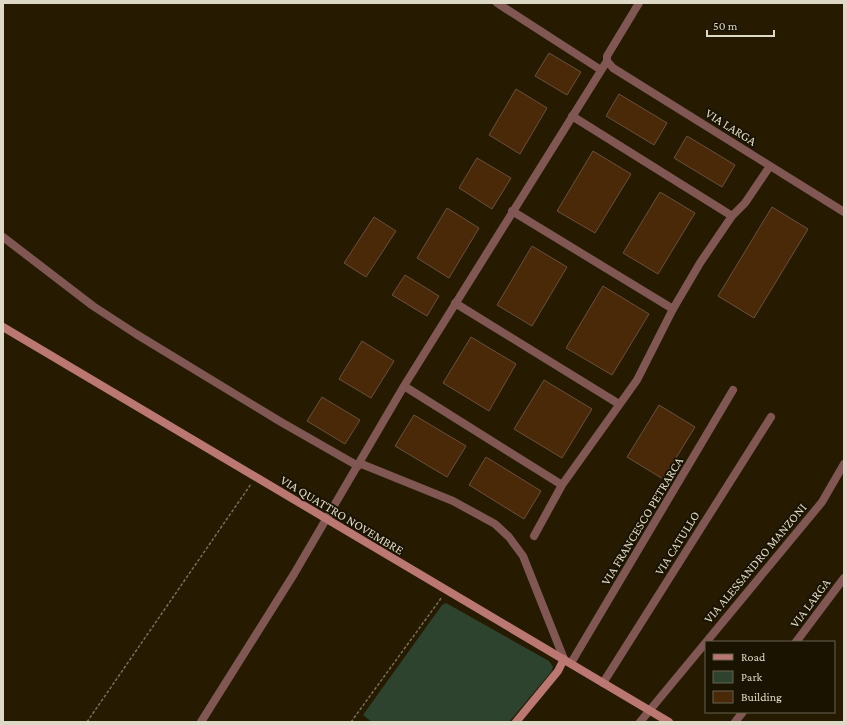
<svg xmlns="http://www.w3.org/2000/svg" width="847" height="725" font-family="'Crimson Pro',serif">
<style>
.green{fill:#2d432d}
.building{fill:#4a2909;stroke:#6b503a}
.lines{fill:none;stroke-linecap:round;stroke-linejoin:round}
.path{stroke:#797059;stroke-width:1.5;stroke-dasharray:3 2;stroke-linecap:butt}
.street{stroke:#815754;stroke-width:8}
.secondary{stroke:#bb7873;stroke-width:8}
.labels{text-anchor:middle;dominant-baseline:central;stroke-width:4;stroke-linejoin:round;paint-order:stroke}
.street-label{font-size:13px;fill:#ded8c6;stroke:#1a1300}
</style>
<rect width="100%" height="100%" fill="#261b00"/>
<path class="green" d="M446 603 549 661 553 667 551 672 509 722H372L363 715 442 605Z"/>
<path class="building" d="M549 53 581 72 567 95 535 76Z
M516 89 547 108 520 154 489 135Z
M619 94 667 123 654 145 606 116Z
M687 136 735 165 722 187 674 158Z
M593 151 631 174 595 233 557 211Z
M477 158 511 178 492 209 459 188Z
M660 192 695 213 658 274 623 253Z
M772 207 808 229 754 318 718 296Z
M447 208 479 228 449 278 417 258Z
M374 217 396 231 366 277 344 263Z
M532 246 567 267 532 326 497 305Z
M405 275 439 296 427 316 392 295Z
M603 286 649 314 612 375 566 348Z
M471 337 516 364 489 411 443 383Z
M362 341 394 361 371 398 339 379Z
M544 380 592 409 562 458 514 429Z
M322 397 360 420 345 444 307 421Z
M659 405 695 427 663 479 627 457Z
M414 415 466 446 447 477 395 446Z
M486 457 541 491 524 519 469 485Z"/>
<g class="lines">
<path class="path" d="M87 722 251 484
M351 722 442 597"/>
<path class="street" d="M497 3 601 70
M607 61 613 68 844 212
M572 116 732 216
M512 211 673 309
M3 237 93 306 136 334 281 422 358 466
M455 303 619 404
M404 386 562 485
M359 463 453 501 495 524 509 537 523 556 564 659
M534 536 562 485 637 380 673 309 700 263 732 216 745 203 770 166
M796 642 844 578
M571 663 733 390
M603 683 771 417
M201 722 294 574 404 386 607 61V56L639 3
M640 722 822 502 844 464
M735 722 743 712"/>
<path class="secondary" d="M3 327 669 722
M516 722 558 671 564 659"/>
</g>
<g class="labels">
<g class="street-label">
<text transform="translate(731 127) rotate(32)">VIA LARGA</text>
<text transform="translate(342 515) rotate(31)">VIA QUATTRO NOVEMBRE</text>
<text transform="translate(642 521) rotate(-59)">VIA FRANCESCO PETRARCA</text>
<text transform="translate(677 543) rotate(-58)">VIA CATULLO</text>
<text transform="translate(755 563) rotate(-50)">VIA ALESSANDRO MANZONI</text>
<text transform="translate(810 603) rotate(-53)">VIA LARGA</text>
</g>
</g>
<rect width="847" height="725" fill="none" stroke="#ded8c6" stroke-width="8"/>
<rect x="705" y="641" width="130" height="72" fill="#1a1300" stroke="#68624f"/>
<rect x="713" y="654" width="20" height="6" fill="#bb7873" stroke="#68624f"/>
<text x="741" y="661" font-size="12" fill="#ded8c6">Road</text>
<rect x="713" y="671" width="20" height="12" fill="#2d432d" stroke="#68624f"/>
<text x="741" y="681" font-size="12" fill="#ded8c6">Park</text>
<rect x="713" y="691" width="20" height="12" fill="#4a2909" stroke="#68624f"/>
<text x="741" y="701" font-size="12" fill="#ded8c6">Building</text>
<path d="M707 30v6h67v-6" fill="none" stroke="#ded8c6" stroke-width="2"/>
<text x="713" y="30" font-size="12" fill="#ded8c6" stroke="#1a1300" stroke-width="3" paint-order="stroke">50 m</text>
</svg>
